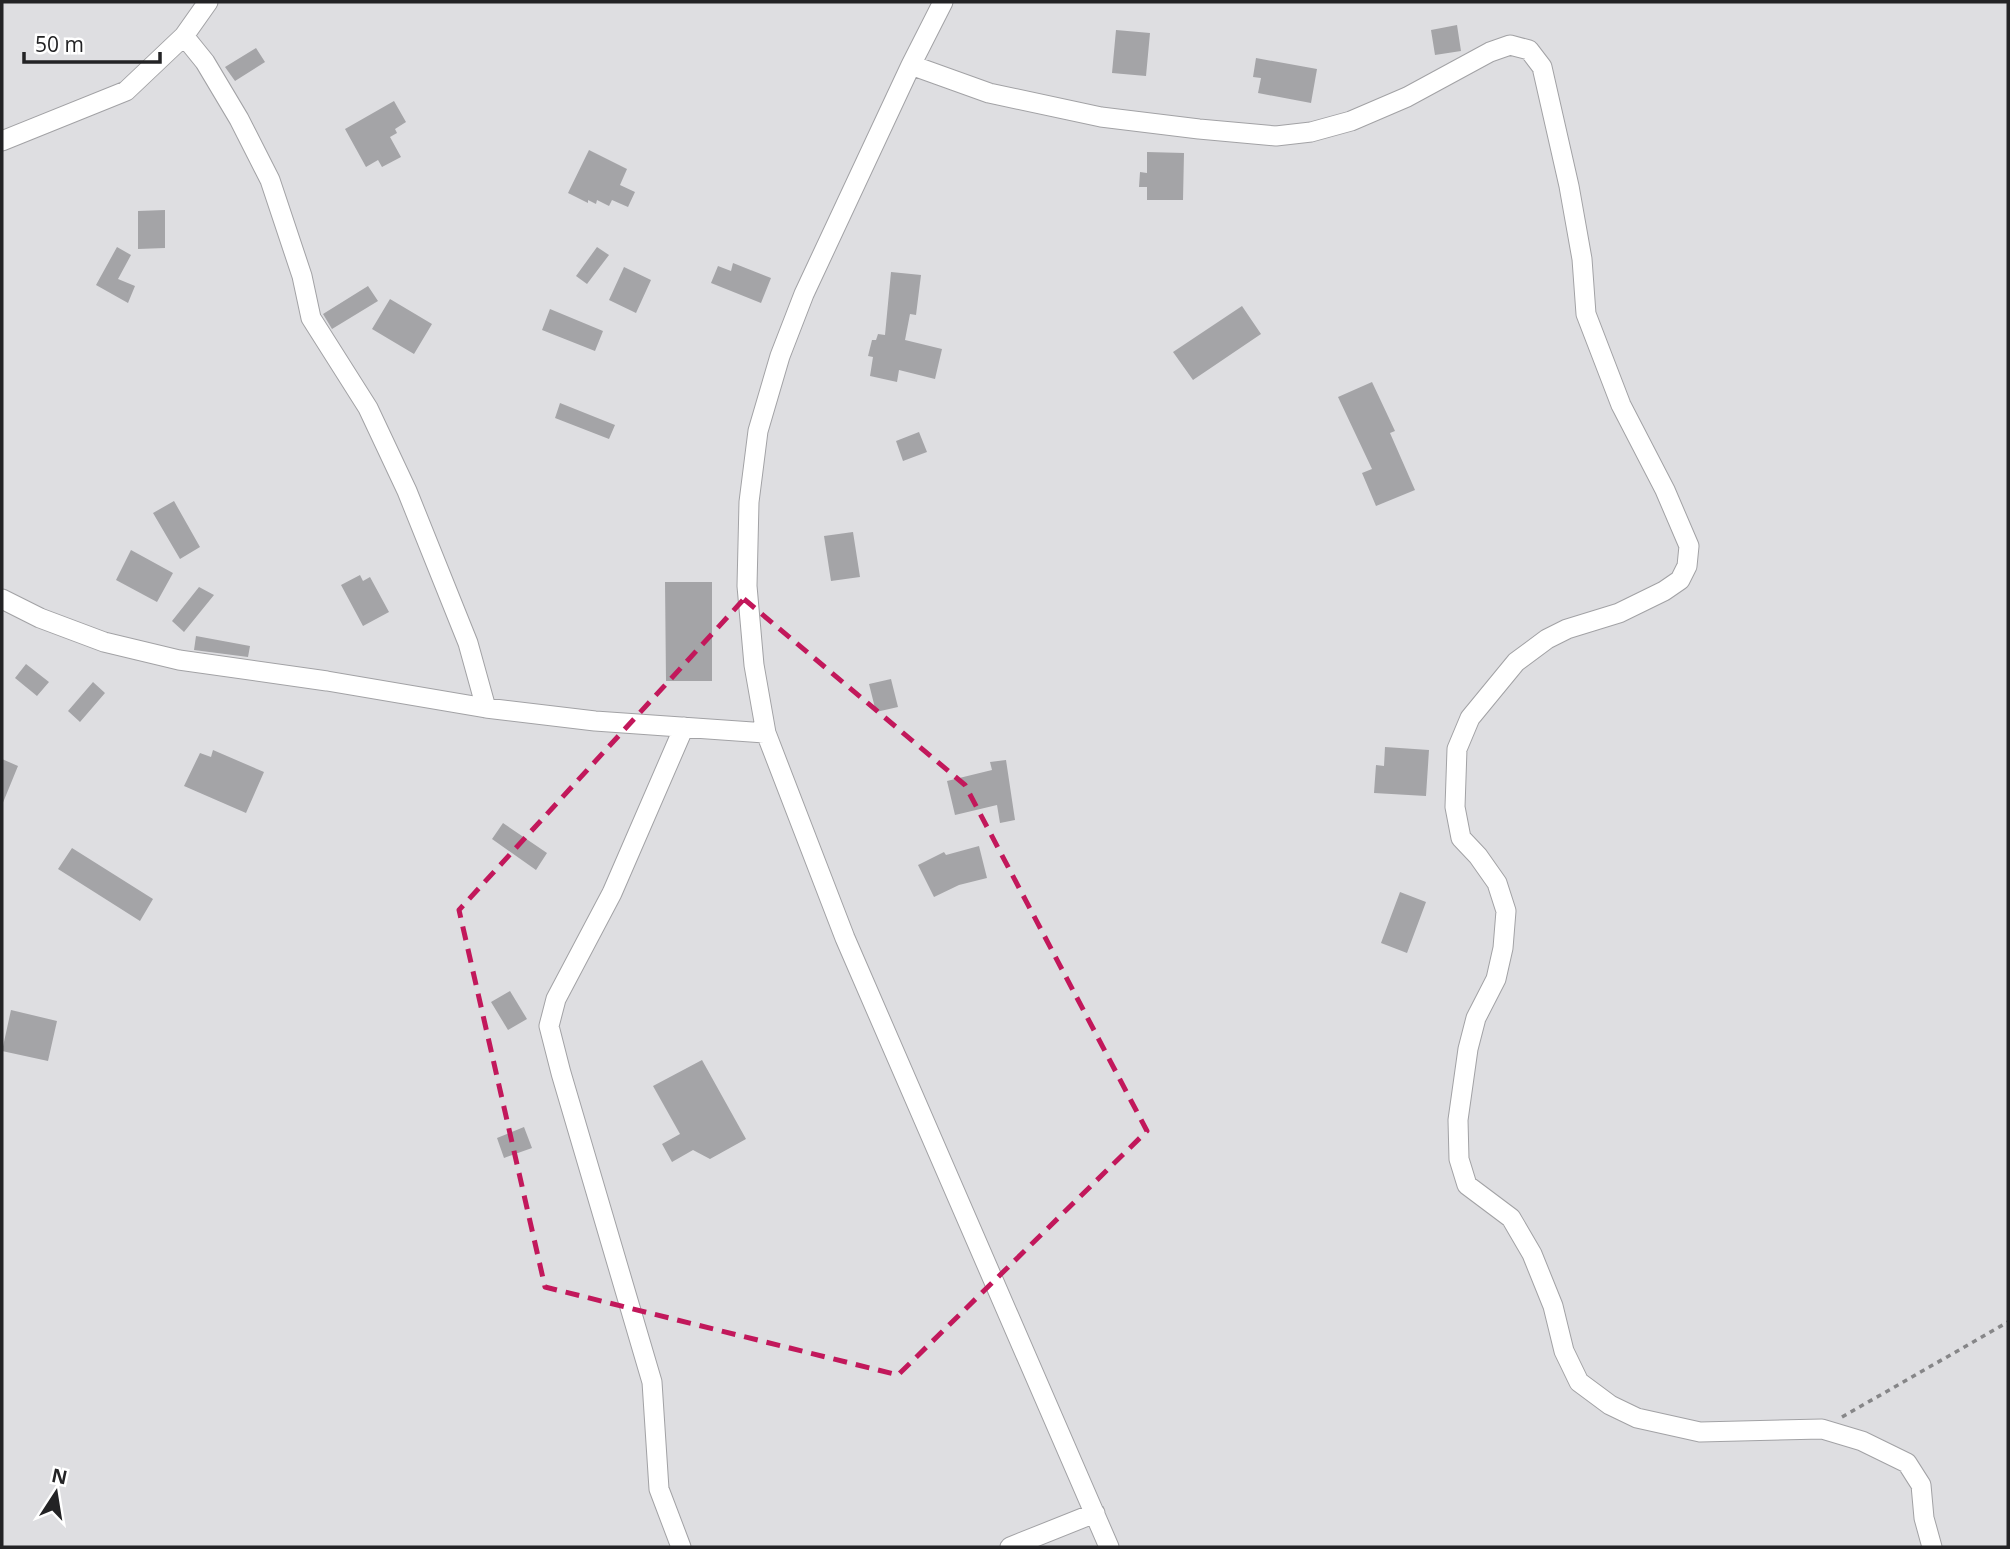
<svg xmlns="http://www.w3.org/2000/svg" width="2010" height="1549" font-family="'Open Sans',sans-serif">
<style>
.building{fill:#a4a4a7}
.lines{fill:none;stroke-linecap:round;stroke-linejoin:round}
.minor-casing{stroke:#a2a2a5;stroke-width:21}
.path{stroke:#868688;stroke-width:3.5;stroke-dasharray:5 5;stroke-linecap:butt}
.minor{stroke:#fff;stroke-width:19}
.marked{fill:none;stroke:#c2185b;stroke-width:5;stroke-dasharray:14 9;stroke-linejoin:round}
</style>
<rect width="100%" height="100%" fill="#dedee1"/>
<path class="building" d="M1457 25 1461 51 1435 55 1431 30Z
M1116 30 1150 33 1146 76 1112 73Z
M256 48 265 62 235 81 225 67Z
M1256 58 1317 69 1311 103 1258 93 1261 78 1253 77Z
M394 101 406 122 395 129 397 133 390 137 401 157 382 167 378 160 366 167 345 129Z
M589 150 627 169 620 185 635 192 628 207 612 200 609 206 597 200 596 204 588 200V203L568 193Z
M1147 152 1184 153 1183 200H1147V187H1139L1140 172 1147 173Z
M165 210V248L138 249V211Z
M117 247 131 255 118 279 135 286 128 303 96 285Z
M597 247 609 255 587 284 576 276Z
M733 263 771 278 761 303 711 283 718 266 731 271Z
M624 267 651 280 636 313 609 300Z
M891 272 921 275 916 315 910 314 905 340 942 349 935 379 899 370 897 382 870 376 873 357 868 356 872 340H876L878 334 885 335Z
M368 286 378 301 332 329 323 314Z
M390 299 432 324 414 354 372 329Z
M1242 306 1261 334 1193 380 1173 352Z
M550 309 603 331 595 351 542 330Z
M1372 382 1395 431 1390 433 1415 490 1376 506 1362 473 1372 469 1338 397Z
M560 403 615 425 609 439 555 418Z
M919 432 927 452 903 461 896 441Z
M174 501 200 547 180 559 153 513Z
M853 532 860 577 831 581 824 536Z
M131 550 173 573 157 602 116 580Z
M360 575 363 581 370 577 389 612 363 626 341 585Z
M665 582H712V681H666Z
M199 587 214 595 184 632 172 621Z
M196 636 250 646 248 657 194 650Z
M26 664 49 682 37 696 15 678Z
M891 679 898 707 876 712 869 684Z
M93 682 105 693 80 722 68 711Z
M1385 747 1429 750 1426 796 1374 793 1376 765 1384 766Z
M213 750 264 772 246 813 184 786 200 753 211 757Z
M2 759 18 766 2 805Z
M1006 760 1015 820 1000 823 997 805 955 815 947 781 992 770 990 762Z
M503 823 547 853 536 870 492 839Z
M979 846 987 878 959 885 934 897 918 865 944 852 946 855Z
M72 848 153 899 140 921 58 869Z
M1400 892 1426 902 1407 953 1381 943Z
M510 991 527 1019 508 1030 491 1002Z
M11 1010 57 1021 48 1061 2 1051Z
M702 1060 746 1139 710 1159 693 1150 672 1162 662 1144 680 1134 653 1086Z
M524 1127 532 1148 504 1158 497 1138Z"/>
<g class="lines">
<defs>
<path id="minor" d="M943 2 911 65 804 294 780 356 758 431 749 502 747 586 754 665 766 733 845 938 1109 1547
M184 36 205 62 239 119 270 180 302 276 311 318 368 408 407 491 468 643 486 708
M911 65 989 93 1101 117 1199 129 1276 136 1311 132 1351 121 1407 97 1490 52 1510 45 1529 50 1542 67 1569 186 1582 259 1586 314 1621 405 1665 490 1689 546 1687 566 1680 580 1664 591 1619 613 1567 629 1547 639 1516 662 1470 718 1457 749 1455 807 1461 838 1478 856 1497 883 1506 911 1503 948 1496 979 1476 1018 1468 1049 1458 1120 1459 1159 1467 1185 1511 1218 1532 1254 1553 1306 1564 1351 1579 1382 1610 1405 1637 1418 1700 1432 1822 1429 1862 1441 1907 1463 1921 1485 1924 1518 1932 1547
M2 141 126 91 184 36 208 2
M2 599 40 618 104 642 179 660 327 681 486 708 595 721 766 733
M681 1547 659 1489 652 1382 561 1073 549 1026 556 999 612 893 684 727
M1010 1547 1095 1513"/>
</defs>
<use href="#minor" class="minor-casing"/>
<path class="path" d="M1842 1417 2008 1322"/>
<use href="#minor" class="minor"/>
</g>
<path class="marked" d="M744 599 965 785 1147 1131 898 1375 545 1287 459 910Z"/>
<rect width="2010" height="1549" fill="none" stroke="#232325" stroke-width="7"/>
<g transform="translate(56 1493) rotate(12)" stroke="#ffffff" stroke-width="5" paint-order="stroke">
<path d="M0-5L12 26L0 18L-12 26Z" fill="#232325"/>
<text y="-10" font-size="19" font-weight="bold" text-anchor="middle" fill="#232325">N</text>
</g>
<path d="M24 52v10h136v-10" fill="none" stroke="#232325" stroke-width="3.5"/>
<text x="35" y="52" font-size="21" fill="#232325" stroke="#ffffff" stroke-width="5" paint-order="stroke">50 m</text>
</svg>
